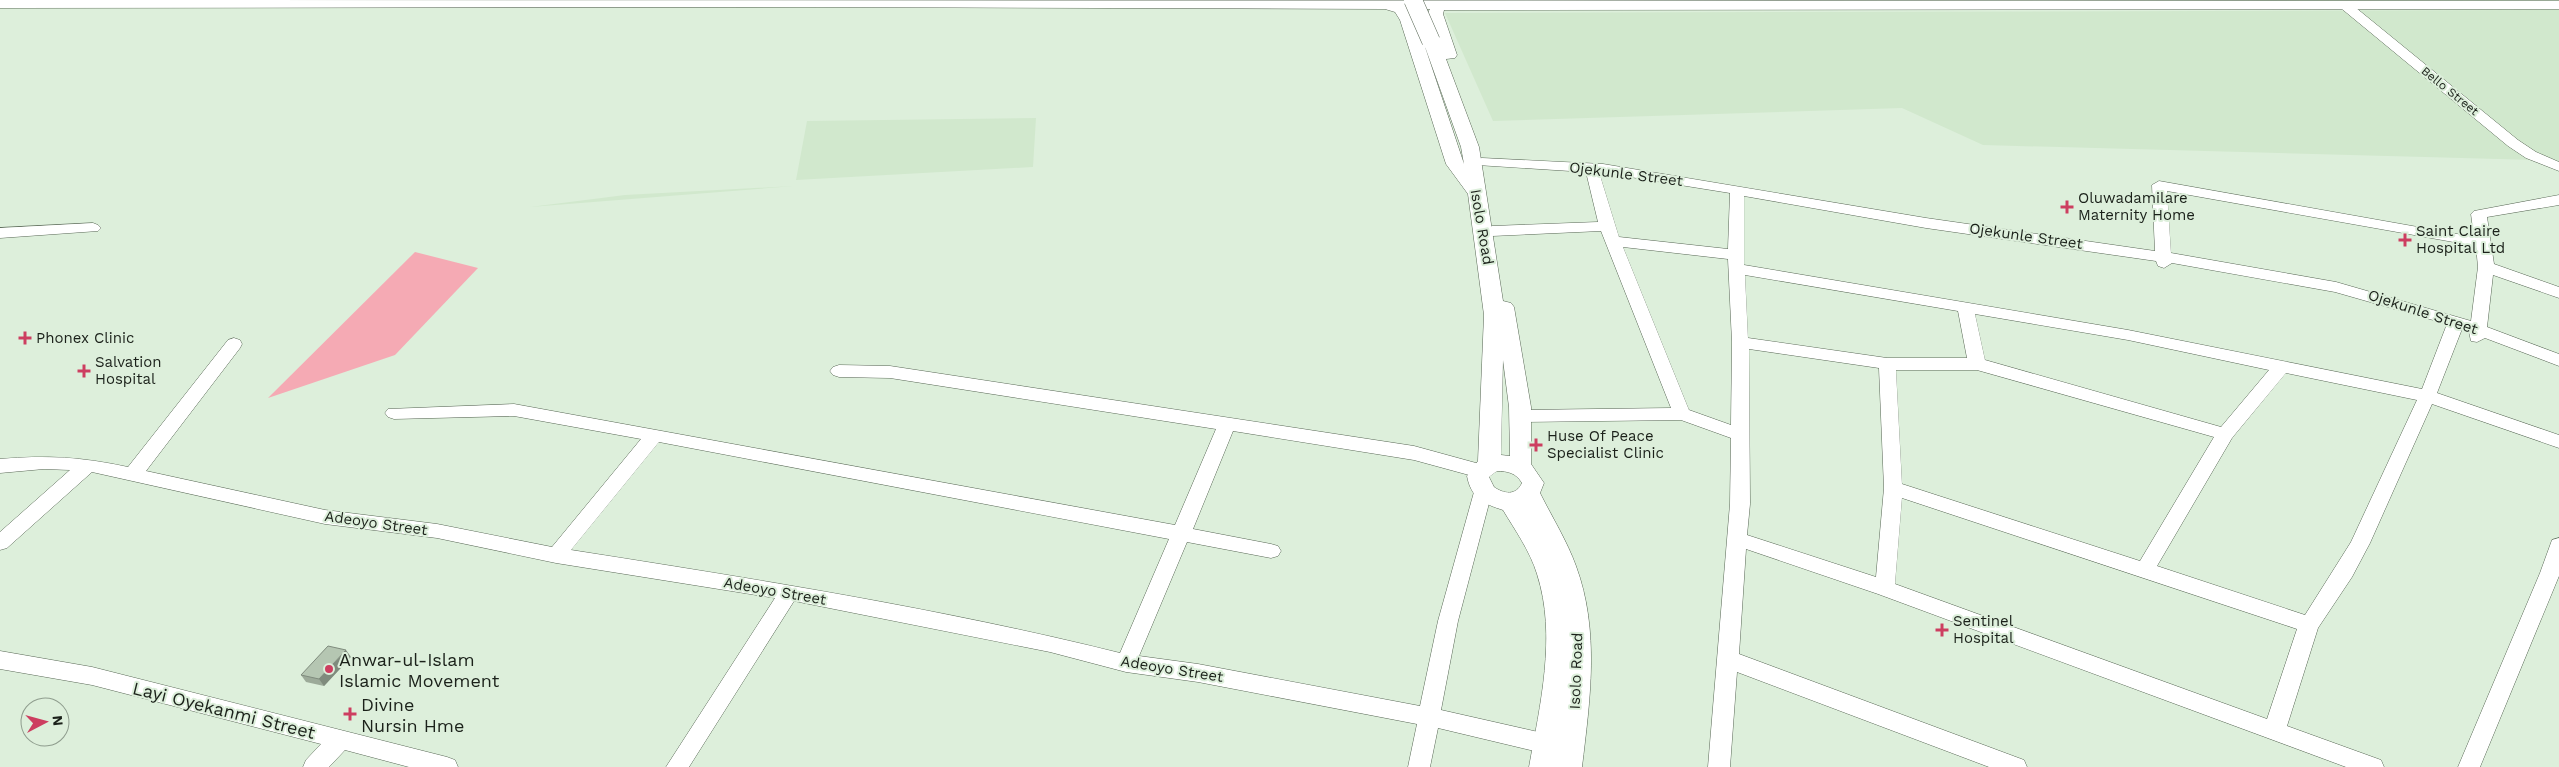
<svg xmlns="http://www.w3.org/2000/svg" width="2559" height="767" font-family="'Work Sans',sans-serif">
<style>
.built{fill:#d1e8cd}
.green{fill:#f5aab4}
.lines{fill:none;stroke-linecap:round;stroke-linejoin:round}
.minor-casing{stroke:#586755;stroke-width:1}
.major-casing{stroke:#586755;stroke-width:1}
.minor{fill:#fff;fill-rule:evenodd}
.major{fill:#fff;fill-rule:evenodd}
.major-bridge-casing{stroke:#586755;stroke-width:19;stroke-linecap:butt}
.major-bridge{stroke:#fff;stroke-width:18}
.wall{fill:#9caa99}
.shaded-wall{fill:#7f8b7d}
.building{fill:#b5c6b2;stroke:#7f8b7d}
.poi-dot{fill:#cd3e60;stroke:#ddefdb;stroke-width:2}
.labels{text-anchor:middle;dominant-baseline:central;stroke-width:4;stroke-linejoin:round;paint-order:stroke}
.far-street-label{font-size:12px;fill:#1b211a;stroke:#ddefdb}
.street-label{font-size:15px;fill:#1b211a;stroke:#ddefdb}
.poi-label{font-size:15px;fill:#1b211a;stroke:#ddefdb;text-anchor:start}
.near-poi-label{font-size:18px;fill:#1b211a;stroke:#ddefdb;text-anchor:start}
.near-street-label{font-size:18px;fill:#1b211a;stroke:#ddefdb}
</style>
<rect width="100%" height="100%" fill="#ddefdb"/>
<path class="built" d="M2559 10V164L2535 160 1983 145 1902 108 1493 121 1445 13Z
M1036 118 1033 167 796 180 807 121Z
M794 186 530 207 625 195Z"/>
<path class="green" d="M415 252 478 268 395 355 268 398Z"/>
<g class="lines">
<defs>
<path id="minor" d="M2346 2 2350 3 2518 140 2536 152 2559 162V171L2526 158 2508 146 2342 9 2340 6Z
M1482 158 1603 164 1926 218 2155 251 2152 185 2159 181 2474 237 2471 214 2474 211 2559 195V205L2487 217 2494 264 2559 287V298L2493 275 2487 327 2559 354V366L2485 338 2477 342 2471 341 2469 332 2462 329 2437 393 2559 435V448L2432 404 2370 543 2352 577 2318 628 2287 726 2381 760 2384 767H2346L1878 594 1746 549 1739 654 2024 760 2027 767H1989L1737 672 1730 767H1708L1730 504 1731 438 1681 420 1521 422 1515 420 1512 416 1515 412 1521 410 1671 408 1601 231 1492 236 1484 231 1492 226 1598 222 1586 172 1477 165 1475 162 1477 159ZM1599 172 1730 193 1728 249 1619 237ZM2167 191 2476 246 2478 267 2471 321 2336 282 2171 253ZM1744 196 1926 228 2156 261 2158 266 2164 268 2172 263 2335 292 2447 324 2422 389 2128 330 1744 265ZM1623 247 1728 259 1732 342 1731 425 1689 410ZM1745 275 1958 311 1967 358H1887L1748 338ZM1975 314 2128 340 2269 370 2221 427 1985 360ZM1749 349 1879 368 1884 488 1876 577 1747 535 1750 504ZM1896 370H1977L2214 437 2140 561 1902 484ZM2286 373 2417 400 2351 542 2305 615 2157 566 2232 438ZM1902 498 2297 629 2267 719 1895 584Z
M93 223 98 225 101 228 98 231 0 238V228Z
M234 338 240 340 242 344 240 348 146 471 325 510 437 524 552 547 641 439 514 416 394 419 388 417 385 413 388 409 514 404 1175 525 1216 429 890 378 839 377 833 375 830 371 833 367 839 365 890 366 1414 446 1487 466 1489 471 1487 476 1480 478 1414 460 1233 431 1193 529 1271 544 1278 546 1281 551 1278 556 1271 558 1187 542 1139 656 1198 664 1420 706 1438 621 1474 492 1476 487 1483 485 1490 487 1492 492 1458 621 1441 710 1547 734 1555 737 1558 744 1555 751 1547 754 1438 728 1430 767H1408L1417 724 1198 682 1126 672 1050 652 794 601 689 767H666L775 598 556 563 437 538 325 524 92 472 7 548 0 550V532L70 470 44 469 0 473V459C48 455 81 457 128 467L228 340ZM659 442 1169 539 1120 653C939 608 755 579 571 550Z
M2559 538V576L2480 767H2458L2540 573 2552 540Z
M0 651 92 667 447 757 455 760 458 767H409L345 750 329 767H303L306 760 321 744 92 685 0 669Z"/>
<path id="major" d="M0 0 2559 1V9L1444 10 1443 14 1457 55 1455 58 1446 59 1479 147 1503 301 1511 303 1514 307 1531 407V464L1544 483 1540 493C1552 517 1567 541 1576 566 1600 631 1590 700 1582 767H1529C1540 705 1557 636 1537 574 1530 551 1515 530 1503 510 1484 504 1471 498 1467 476L1478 461 1484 315 1468 194 1446 164 1400 20 1395 12 1385 9 808 7 0 8ZM1407 9H1430L1427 14 1435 37 1425 38 1423 41 1461 147 1464 164 1416 20ZM1503 360 1509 407 1510 456 1501 455ZM1497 471C1508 471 1516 473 1522 483 1516 496 1504 494 1494 487L1489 477Z"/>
</defs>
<use href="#minor" class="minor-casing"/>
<use href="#major" class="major-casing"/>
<use href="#minor" class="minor"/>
<use href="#major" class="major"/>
<defs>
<path id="major-bridge" d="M1413 0 1431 41"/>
</defs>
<use href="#major-bridge" class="major-bridge-casing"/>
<use href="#major-bridge" class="major-bridge"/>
</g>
<path class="wall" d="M351 657 324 686 306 682 301 675Z"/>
<path class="shaded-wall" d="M346 650 351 657 324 686 319 679Z"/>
<path class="building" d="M328 646 346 650 319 679 301 675Z"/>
<g class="poi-dot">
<path d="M2064.5 199.5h5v5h5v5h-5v5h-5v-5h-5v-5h5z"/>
<path d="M2402.5 232.5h5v5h5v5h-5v5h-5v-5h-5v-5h5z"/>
<path d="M22.5 330.5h5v5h5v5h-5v5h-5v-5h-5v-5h5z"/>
<path d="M81.5 363.5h5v5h5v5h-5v5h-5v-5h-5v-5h5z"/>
<path d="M1533.5 437.5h5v5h5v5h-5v5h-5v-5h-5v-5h5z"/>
<path d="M1939.5 622.5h5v5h5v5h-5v5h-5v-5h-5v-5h5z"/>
<circle cx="329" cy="669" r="5"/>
<path d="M347.5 706.5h5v5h5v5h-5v5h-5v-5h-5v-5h5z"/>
</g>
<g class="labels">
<g class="far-street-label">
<text transform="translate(2450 91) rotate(39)">Bello Street</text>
</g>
<g class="street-label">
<text transform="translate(1626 174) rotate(7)">Ojekunle Street</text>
<text transform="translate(1482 227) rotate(80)">Isolo Road</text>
<text transform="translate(2026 236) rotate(8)">Ojekunle Street</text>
<text transform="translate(2423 312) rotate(18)">Ojekunle Street</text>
<text transform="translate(376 523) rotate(8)">Adeoyo Street</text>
<text transform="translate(775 591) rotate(10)">Adeoyo Street</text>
<text transform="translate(1172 669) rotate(9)">Adeoyo Street</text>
<text transform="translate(1576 671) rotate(-88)">Isolo Road</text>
</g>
<g class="poi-label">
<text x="2078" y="198">Oluwadamilare<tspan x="2078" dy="17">Maternity Home</tspan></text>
<text x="2416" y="231">Saint Claire<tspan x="2416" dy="17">Hospital Ltd</tspan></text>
<text x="36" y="338">Phonex Clinic</text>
<text x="95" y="362">Salvation<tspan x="95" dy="17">Hospital</tspan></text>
<text x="1547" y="436">Huse Of Peace<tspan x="1547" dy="17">Specialist Clinic</tspan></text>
<text x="1953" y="621">Sentinel<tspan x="1953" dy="17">Hospital</tspan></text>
</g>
<g class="near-poi-label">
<text x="339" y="659">Anwar-ul-Islam<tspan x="339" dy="21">Islamic Movement</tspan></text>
<text x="361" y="704">Divine<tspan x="361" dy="21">Nursin Hme</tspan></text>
</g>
<g class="near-street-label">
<text transform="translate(224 710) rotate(14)">Layi Oyekanmi Street</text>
</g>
</g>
<g transform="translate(45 722) rotate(84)"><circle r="24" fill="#ddefdb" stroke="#8f9d8e"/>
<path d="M0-4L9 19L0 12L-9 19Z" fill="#cd3e60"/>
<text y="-8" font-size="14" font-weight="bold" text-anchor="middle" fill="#1b211a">N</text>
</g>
</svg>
